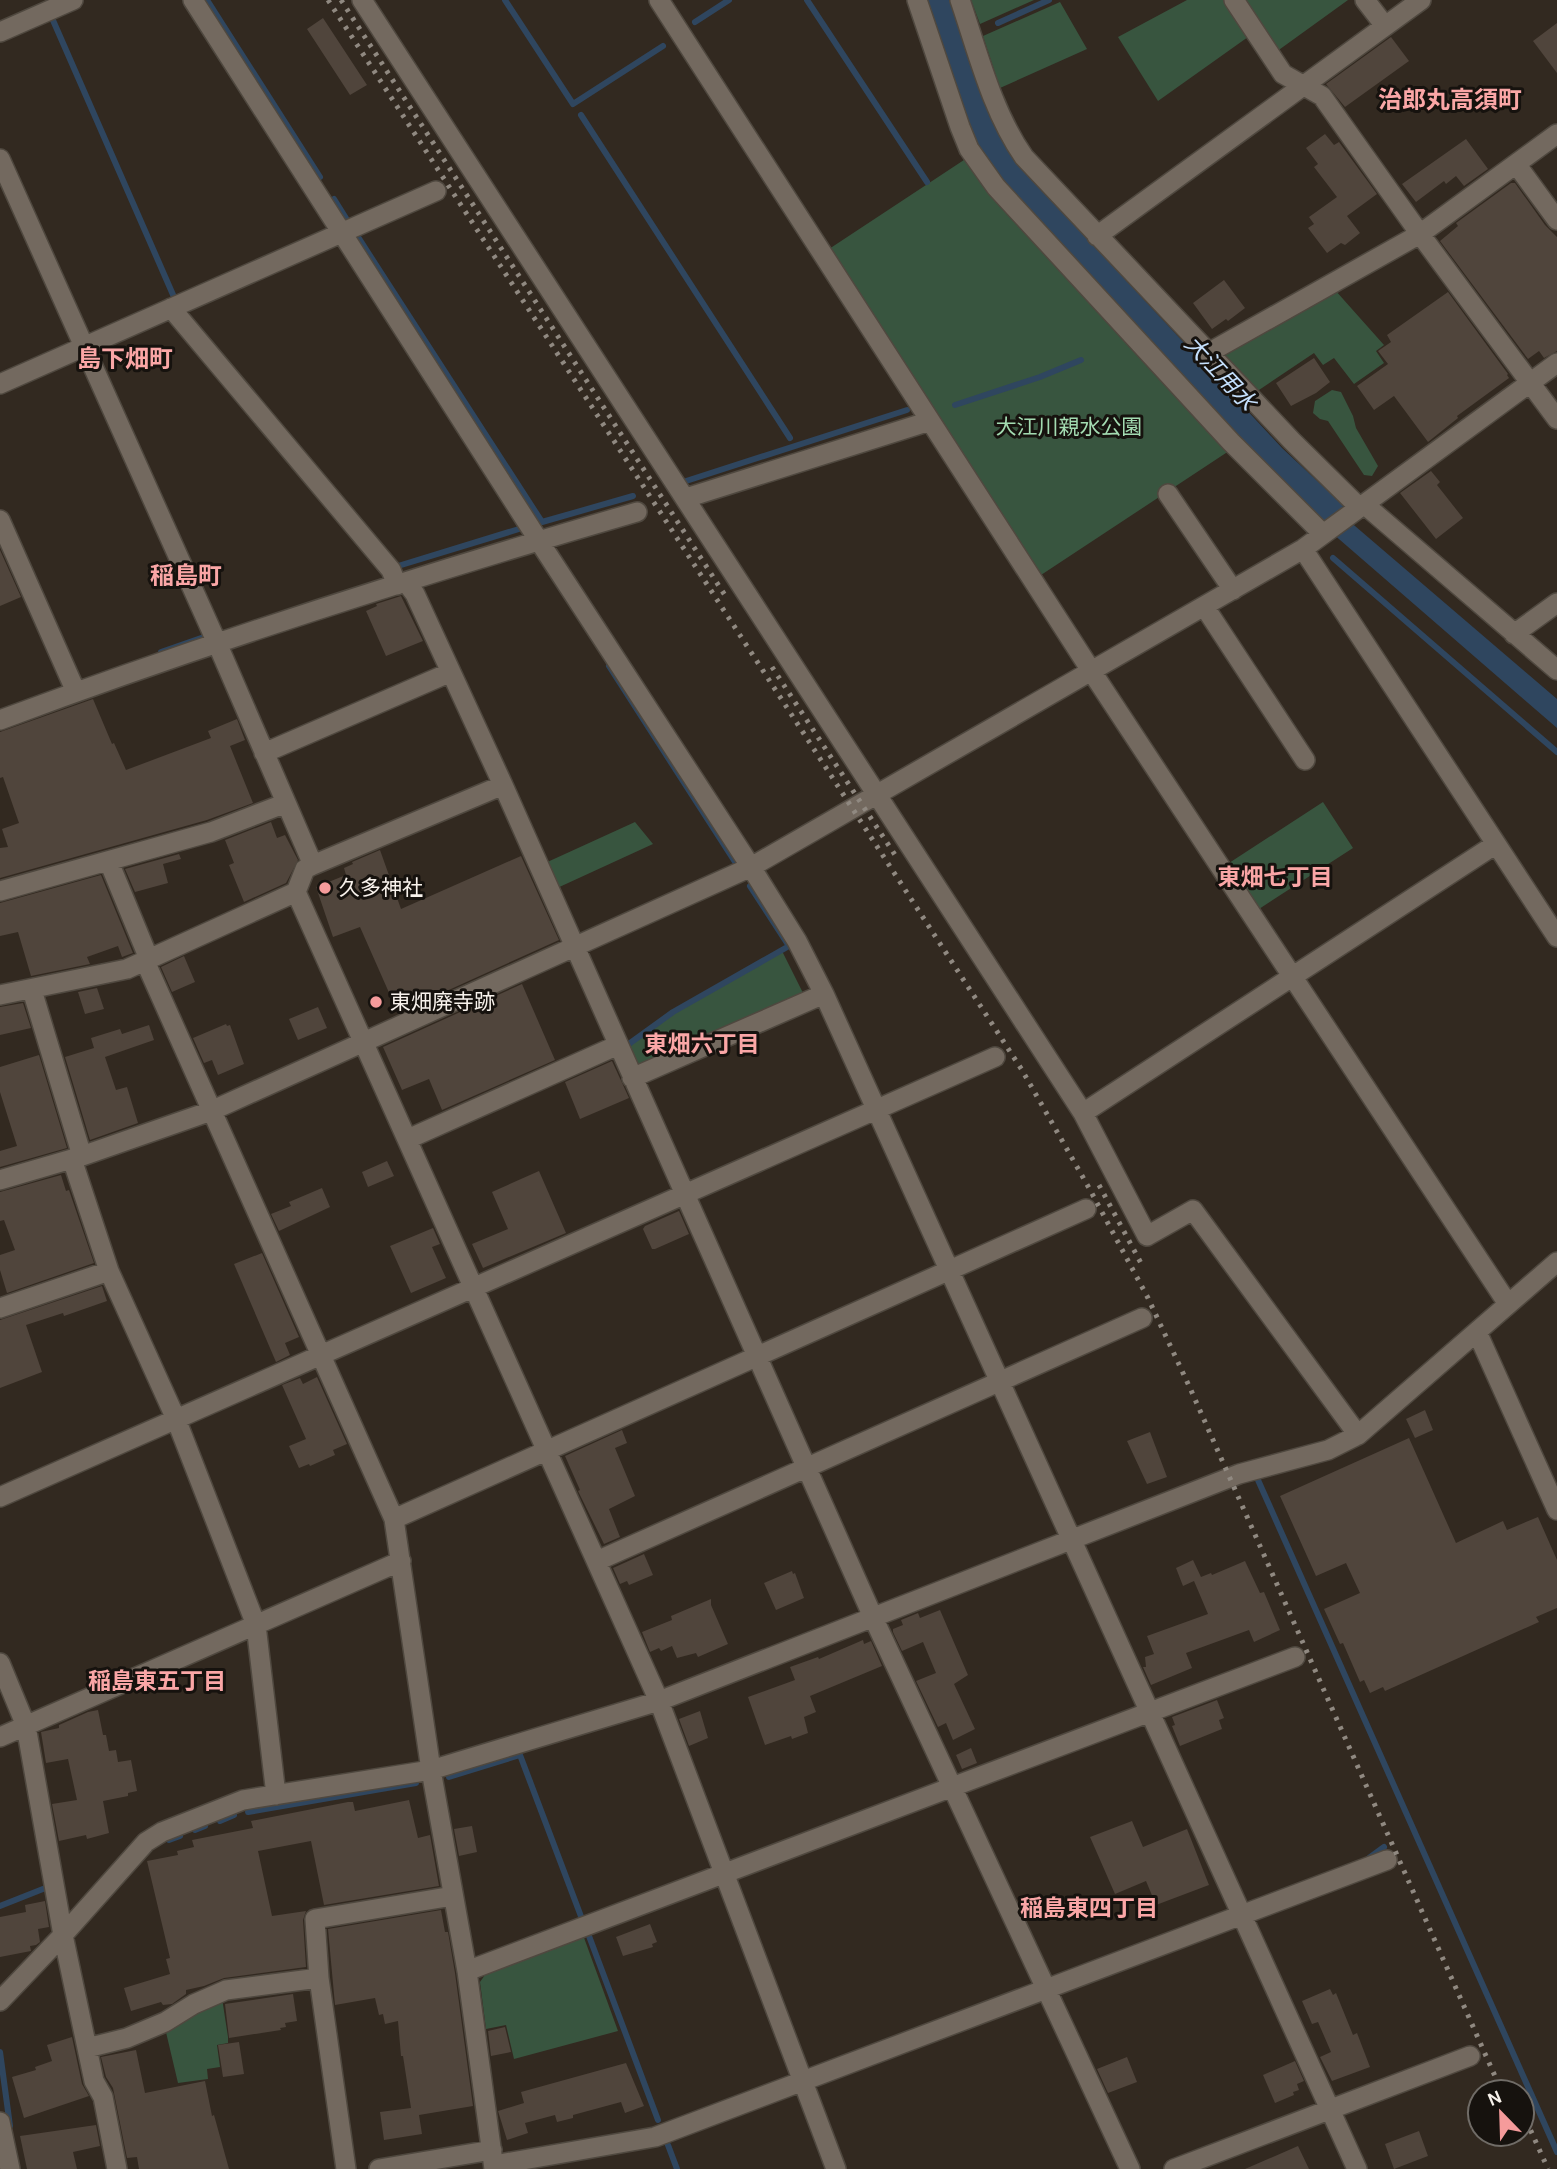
<svg xmlns="http://www.w3.org/2000/svg" width="1557" height="2169" font-family="Karla,'Noto Sans JP',sans-serif">
<style>
.green{fill:#38553f}
.water{fill:#2f465f}
.lines{fill:none;stroke-linecap:round;stroke-linejoin:round}
.stream{stroke:#2f465f;stroke-width:6}
.building{fill:#50453c}
.street-casing{stroke:#4f483f;stroke-width:22}
.street{stroke:#73695f;stroke-width:19}
.rail{stroke:#908981;stroke-width:5;stroke-dasharray:3.5 7;stroke-linecap:butt}
.poi-dot{fill:#f59b9b;stroke:#16120e;stroke-width:2.5}
.labels{text-anchor:middle;dominant-baseline:central;stroke-width:6;stroke-linejoin:round;paint-order:stroke}
.park-label{font-size:21px;fill:#a3dbb1;stroke:#16120e}
.poi-label{font-size:21px;fill:#f8f2ec;stroke:#16120e;text-anchor:start}
.water-label{font-size:23px;font-style:italic;fill:#c5e0fd;stroke:#16120e}
.neighbourhood-label{font-size:23px;font-weight:bold;fill:#faa6a6;stroke:#16120e}
.quarter-label{font-size:24px;font-weight:bold;fill:#faa6a6;stroke:#16120e}
</style>
<rect width="100%" height="100%" fill="#322920"/>
<path class="green" d="M971 0H1034L980 24Z
M1187 0H1224L1248 37 1158 101 1118 37Z
M1243 0H1348L1276 52Z
M1060 2 1087 49 1000 88 983 36Z
M970 156 1232 449 1041 575 829 249Z
M1335 290 1384 345 1376 351 1384 363 1354 384 1334 358 1323 365 1314 353 1256 392 1223 356Z
M1332 390 1341 392 1353 416 1356 428 1378 466 1372 476 1364 475 1328 421 1320 419 1313 413 1315 401Z
M1323 802 1353 848 1259 909 1229 863Z
M635 822 653 844 555 889 543 864Z
M782 951 804 995 634 1072 626 1048 674 1013Z
M583 1935 618 2031 514 2059 506 2025 486 2029 480 1982 487 1972Z
M222 1998 228 2037V2043L217 2045 220 2067 207 2069 208 2079 178 2083 165 2028Z"/>
<path class="water" d="M922 0H951L1026 173 1282 448 1342 504 1348 520 1557 699V728L1332 533 1267 473 1001 185 971 138Z"/>
<g class="lines">
<path class="stream" d="M207 0 320 177
M505 0 573 104 663 46
M807 0 927 182
M52 18 174 297
M695 22 729 0
M998 23 1049 0
M581 115 790 438
M334 199 349 223
M356 234 542 522 633 496
M955 405 1040 377 1081 360
M683 482 907 410
M1333 558 1557 752
M398 566 519 529
M161 652 204 637
M609 666 737 865
M626 1046 673 1012 789 946 750 886
M1258 1480 1557 2152
M449 1777 520 1755 582 1919
M248 1812 416 1783
M220 1821 234 1815
M195 1830 205 1826
M169 1840 180 1836
M1369 1858 1384 1847
M0 1906 48 1887
M589 1936 658 2120
M0 2052 10 2126
M668 2145 677 2169"/>
</g>
<path class="building" d="M323 18 367 85 350 95 307 29Z
M1557 23V73L1533 41Z
M1391 37 1409 61 1345 107 1326 84Z
M1325 134 1334 145 1339 142 1377 194 1347 216 1360 233 1345 245 1341 243 1327 253 1308 228 1314 224 1309 217 1337 197 1314 167 1318 164 1306 148Z
M1466 139 1488 169 1464 186 1456 176 1446 184 1444 181 1416 202 1402 184Z
M1511 183H1515L1545 225 1557 237V351L1544 358 1539 351 1528 359 1440 241 1458 226 1456 223Z
M1224 280 1245 308 1228 321 1226 319 1212 329 1193 303Z
M1448 292 1508 374 1507 375 1509 378 1457 416 1458 418 1428 442 1394 396 1374 410 1357 386 1388 364 1378 351 1391 342 1387 335Z
M1314 358 1330 382 1316 393 1291 406 1276 383Z
M1431 471 1440 482 1437 485 1463 518 1436 539 1400 493Z
M0 550 21 597 0 606Z
M401 596 423 641 386 656 366 611 377 606 376 604Z
M93 699 112 744 114 743 126 770 211 738 208 731 237 719 245 740 230 746 253 803 207 820 0 878V848L8 847 2 829 19 823 3 777 0 778V732Z
M271 822 277 838 285 835 298 860 286 883 244 902 229 865 234 863 225 840Z
M380 850 401 909 521 856 559 940 398 1013 360 927 333 937 316 887 346 875 344 868 353 864 352 862Z
M179 854 181 859 163 864 168 883 135 892 125 869Z
M101 875 133 953 122 957 118 946 87 957 90 964 31 976 18 932 0 936V903Z
M184 956 195 982 172 992 161 967Z
M522 984 555 1060 442 1110 429 1079 402 1090 383 1047Z
M97 988 104 1009 85 1014 78 992Z
M23 1003 31 1028 0 1035V1007Z
M318 1007 327 1028 298 1040 289 1019Z
M226 1024 227 1026 230 1025 244 1064 218 1075 212 1060 204 1063 193 1038Z
M149 1025 154 1040 105 1057 116 1090 127 1087 138 1123 90 1140 65 1057 94 1048 91 1038 120 1029 122 1034Z
M39 1055 67 1148 0 1167V1151L17 1146 0 1092V1067Z
M612 1061 629 1098 580 1119 565 1082Z
M387 1161 394 1176 368 1187 362 1172Z
M539 1171 566 1233 483 1268 472 1244 508 1229 492 1192Z
M61 1175 66 1191 69 1190 94 1263 7 1293 0 1270V1255L15 1250 4 1220 0 1221V1192Z
M322 1188 330 1207 279 1231 271 1214 291 1206 289 1202Z
M679 1211 689 1234 655 1249H652L643 1229 645 1226Z
M433 1228 440 1244 432 1247 446 1278 411 1293 390 1246Z
M262 1253 299 1337 285 1343 290 1355 276 1362 234 1264Z
M102 1286 107 1301 64 1316 63 1313 26 1325 42 1372 0 1388V1320Z
M317 1377 347 1444 333 1450 335 1455 310 1466 309 1464 299 1468 289 1446 306 1439 282 1385 300 1378 303 1384Z
M1425 1410 1433 1430 1415 1438 1406 1419Z
M622 1430 627 1443 615 1448 635 1496 609 1509 620 1537 604 1544 578 1491 580 1490 565 1456Z
M1150 1432 1167 1477 1147 1484 1127 1441Z
M1409 1438 1456 1543 1503 1521 1507 1530 1538 1517 1557 1560V1608L1536 1617 1539 1622 1385 1691 1383 1687 1370 1693 1364 1680 1360 1682 1343 1643 1340 1644 1324 1609 1360 1593 1346 1563 1316 1576 1280 1496Z
M644 1554 653 1575 629 1585 627 1581 620 1584 613 1568Z
M1193 1560 1201 1577 1211 1573 1212 1575 1245 1561 1260 1593 1264 1592 1280 1630 1254 1642 1249 1630 1186 1653 1192 1668 1151 1685 1143 1667H1146L1145 1657 1154 1654 1147 1636 1208 1614 1194 1581 1183 1586 1176 1568Z
M792 1571 793 1574 795 1573 804 1598 776 1610 764 1583Z
M711 1599V1605L728 1644 698 1657 696 1653 677 1658 672 1646 661 1651 659 1648 650 1652 642 1632 672 1620 671 1616Z
M940 1610 968 1675 954 1684 975 1729 953 1740 946 1723 938 1727 916 1681 936 1673 923 1642 902 1651 893 1632V1629L903 1625 901 1620 918 1613 920 1618Z
M863 1640 864 1644 871 1641 882 1666 810 1696 816 1712 804 1717 808 1733 792 1739 791 1736 765 1745 748 1697 795 1680 790 1667 818 1657 819 1659Z
M1217 1700 1224 1718 1219 1720 1222 1729 1180 1746 1172 1726 1175 1725 1172 1717Z
M98 1710 103 1735H106L109 1751 116 1750 118 1762 131 1760 137 1791 128 1793V1796L103 1801 109 1833 87 1839 86 1835 59 1841 52 1804 77 1800 68 1759 46 1763 41 1732 59 1728V1725L88 1712Z
M700 1711 708 1738 689 1746 679 1719Z
M971 1748 977 1763 962 1769 956 1755Z
M409 1800 418 1838 430 1835 439 1886 324 1905 311 1841 258 1851 272 1916 306 1911 303 1920 306 1967 224 1978 204 1986 186 1990V1994L172 2004 163 2005 161 2002 131 2011 124 1988 170 1974 166 1959 170 1958 147 1861 178 1855 177 1851 194 1847 192 1840 253 1828 251 1821 348 1802H353L355 1811Z
M1132 1821 1143 1847 1187 1829 1209 1885 1156 1905 1146 1881 1115 1894 1090 1837Z
M472 1826 477 1852 459 1856 454 1829Z
M45 1901 49 1927 38 1929 40 1942 36 1945 30 1946 31 1951 0 1957V1917L26 1912 25 1905Z
M441 1910 445 1932H448L455 1973 473 2106 419 2115 422 2134 384 2140 380 2112 411 2108 403 2056H401L398 2021 385 2024 383 2014 379 2015 375 1998 335 2005 328 1929Z
M650 1924 657 1942 652 1944 653 1947 623 1956 616 1937Z
M1330 1989 1333 1995 1336 1993 1353 2035 1357 2033 1370 2067 1332 2081 1320 2057 1331 2052 1318 2022 1312 2024 1302 2001Z
M293 1994 297 2021 285 2023 286 2027 280 2028 281 2030 229 2038 225 2004Z
M505 2027 511 2052 491 2056 488 2031Z
M72 2037 82 2084 89 2096 24 2118 12 2077 36 2070 35 2067 52 2061 47 2045Z
M239 2042 244 2074 223 2077 218 2045Z
M136 2050 145 2093 205 2081 212 2116 214 2115 229 2169H139L137 2157 127 2158 113 2088 106 2077 101 2057Z
M1127 2057 1137 2082 1108 2093 1097 2069Z
M1295 2061 1304 2081 1297 2084 1299 2090 1293 2092 1294 2095 1275 2103 1263 2075Z
M626 2063 644 2106 625 2113 621 2102 573 2115V2118L557 2122 555 2115 525 2123 528 2133 507 2140 498 2111 524 2103 521 2092Z
M96 2125 100 2146 73 2152 77 2169H27L20 2136Z
M1419 2131 1428 2156 1394 2169 1385 2144Z
M1298 2146 1309 2169H1245Z"/>
<g class="lines">
<defs>
<path id="street" d="M193 0 539 541 751 867 797 941 824 994 1357 2169
M362 0 1083 1113 1147 1236 1193 1210 1358 1435
M659 0 1092 672 1508 1304
M917 0 960 127 969 149 996 187 1231 442 1323 534
M960 0C978 53 992 111 1024 157L1292 441 1359 507
M1234 0 1283 74 1322 96 1420 234 1557 419
M1365 0 1385 26
M0 32 73 0
M0 159 217 643 313 865 305 869 296 892 659 1701 836 2169
M1516 164 1557 220
M1097 236 1421 0
M171 308 391 570 397 585
M1210 352 1420 234 1557 134
M0 384 436 191
M1168 494 1233 590
M686 498 930 421
M1364 504 1557 670
M0 520 76 692
M1303 549 1557 937
M406 582 415 594 503 785 873 1617 1130 2169
M1204 606 1305 760
M1514 634 1557 603
M0 720C210 642 423 574 637 512
M264 753 451 672
M109 862 149 959
M313 865 503 785
M0 891 211 832 286 803
M145 961 394 1519 431 1770 467 1971 494 2169
M32 990 82 1156
M0 995 127 969 296 892
M632 1078 824 994
M1083 1113 1496 844
M408 1139 618 1045
M72 1159 109 1271 176 1419 256 1625 276 1795
M0 1180 82 1156 211 1111 751 867 1303 549 1557 363
M0 1308 109 1271
M1477 1332 1557 1510
M0 1497 995 1057
M394 1519 1086 1209
M597 1561 1142 1318
M0 1663 26 1726 63 1935 94 2081 103 2097 117 2169
M0 1737 401 1561
M467 1971 1295 1657
M0 2001 63 1935 146 1842 162 1832 243 1800 431 1770 659 1701 1239 1474 1328 1450 1358 1435 1557 1262
M87 2048 127 2038 165 2022 194 2004 226 1990 319 1978
M0 2122 10 2169
M494 2165 655 2137 1387 1860
M346 2169 319 1978 315 1919 453 1896
M379 2169 492 2150
M1174 2169 1470 2056"/>
</defs>
<use href="#street" class="street-casing"/>
<use href="#street" class="street"/>
<path class="rail" d="M328 0 1022 1070 1089 1188 1148 1298 1190 1388 1502 2092
M341 0 728 600
M772 667 897 858
M1099 1185 1142 1265
M1522 2111 1548 2169"/>
</g>
<g class="poi-dot">
<circle cx="325" cy="888" r="7"/>
<circle cx="376" cy="1002" r="7"/>
</g>
<g class="labels">
<g class="park-label">
<text x="1069" y="427">大江川親水公園</text>
</g>
<g class="poi-label">
<text x="339" y="888">久多神社</text>
<text x="390" y="1002">東畑廃寺跡</text>
</g>
<g class="water-label">
<text transform="translate(1220 373) rotate(47)">大江用水</text>
</g>
<g class="neighbourhood-label">
<text x="1275" y="877">東畑七丁目</text>
<text x="702" y="1044">東畑六丁目</text>
<text x="157" y="1681">稲島東五丁目</text>
<text x="1089" y="1908">稲島東四丁目</text>
</g>
<g class="quarter-label">
<text x="1450" y="100">治郎丸高須町</text>
<text x="125" y="359">島下畑町</text>
<text x="186" y="576">稲島町</text>
</g>
</g>
<g transform="translate(1501 2113) rotate(337)"><circle r="33" fill="#16120e" stroke="#706c67" stroke-width="2"/>
<path d="M0-5L12 26L0 18L-12 26Z" fill="#f59b9b"/>
<text y="-10" font-size="19" font-weight="bold" text-anchor="middle" fill="#f8f2ec">N</text>
</g>
</svg>
